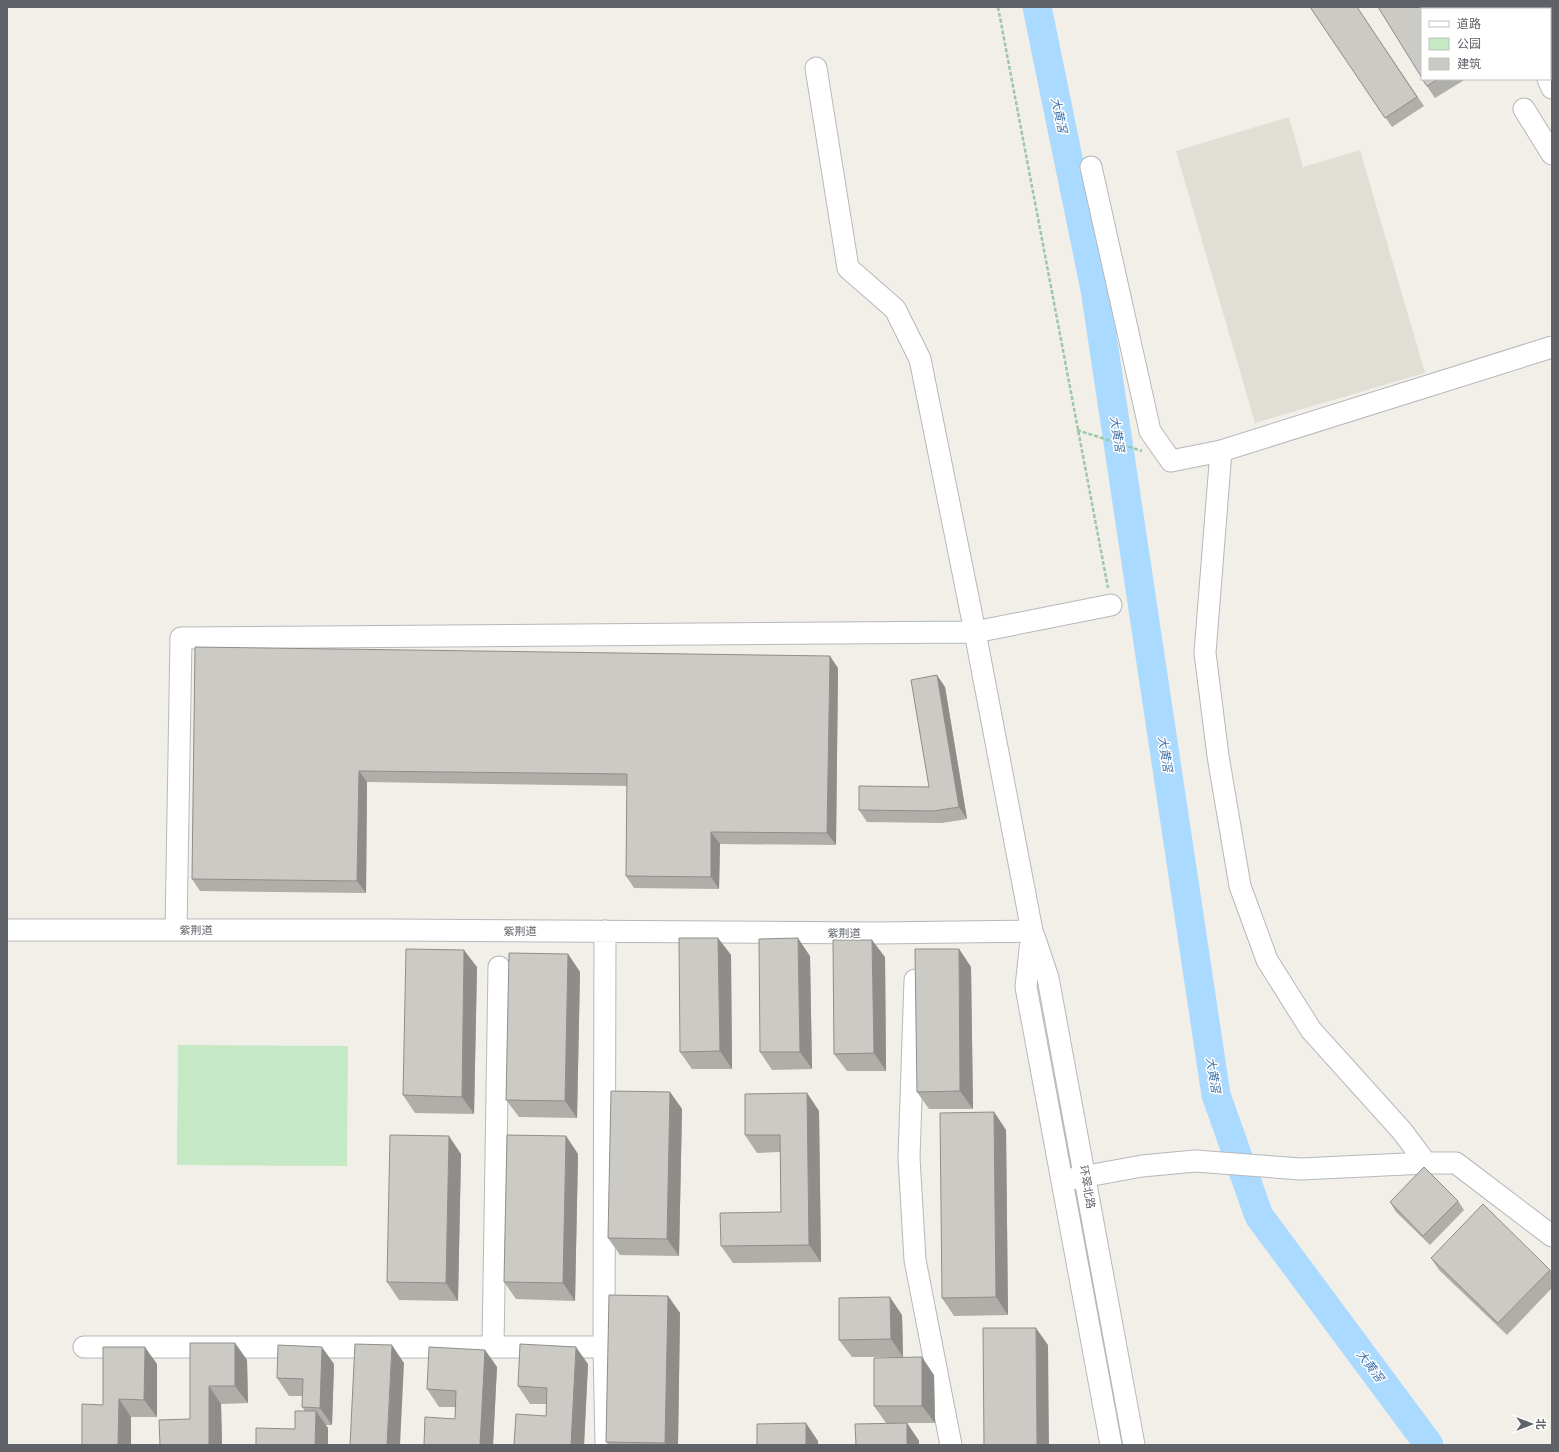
<svg xmlns="http://www.w3.org/2000/svg" width="1559" height="1452" font-family="Roboto,'Noto Sans SC',sans-serif">
<style>
.education{fill:#e1ded6}
.green{fill:#c5e8c5}
.lines{fill:none;stroke-linecap:round;stroke-linejoin:round}
.river{stroke:#aadaff;stroke-width:29}
.minor-casing{stroke:#b5b8bc;stroke-width:23}
.path{stroke:#9cc7a9;stroke-width:2.5;stroke-dasharray:4 2;stroke-linecap:butt}
.minor{stroke:#fff;stroke-width:21}
.wall{fill:#afaea9}
.shaded-wall{fill:#8f8d8a}
.building{fill:#cccac5;stroke:#8f8d8a}
.labels{text-anchor:middle;dominant-baseline:central;stroke-width:3;stroke-linejoin:round;paint-order:stroke}
.street-label{font-size:11px;fill:#5f6368;stroke:#fff}
.water-label{font-size:12px;font-style:italic;fill:#4174aa;stroke:#fff}
</style>
<rect width="100%" height="100%" fill="#f1efe8"/>
<path class="education" d="M1289 117 1303 167 1360 150 1425 373 1255 423 1176 151Z"/>
<path class="green" d="M178 1045 348 1046 347 1166 177 1165Z"/>
<g class="lines">
<path class="river" d="M1037 7 1095 289 1216 1095 1259 1216 1429 1445"/>
<defs>
<path id="minor" d="M816 68 848 268 895 309 920 359 975 632 1032 931 1026 987 1111 1445
M1548 79 1552 88
M1524 109 1552 154
M1091 167 1150 431 1171 461 1221 451 1552 347
M1221 451 1205 653 1218 756 1240 886 1267 960 1311 1030 1402 1131 1426 1163
M7 930H392L877 933 1032 931
M176 930 181 638 975 632 1111 605
M605 931 604 1347 606 1445
M1034 936 1048 978 1134 1445
M915 980 909 1158 915 1260 951 1445
M1071 1179 1142 1166 1195 1161 1301 1169 1426 1163H1456L1552 1236
M84 1347H604
M493 1347 499 967"/>
</defs>
<use href="#minor" class="minor-casing"/>
<path class="path" d="M998 7 1108 588
M1077 430 1142 451"/>
<use href="#minor" class="minor"/>
</g>
<path class="wall" d="M1310 7H1357L1424 106 1392 127Z
M1552 7V33L1550 30V9Z
M1422 79H1466L1435 98Z
M195 647 838 668 836 845 720 844 719 889 634 888 626 876 627 786 367 782 366 893 200 891 192 879Z
M945 687 967 819 942 823 867 822 859 810 929 787Z
M718 938 731 955 732 1069H692L680 1052Z
M959 949 971 967 973 1109H929L917 1092Z
M568 954 580 972 577 1118 519 1117 506 1100Z
M810 956 812 1069 772 1070 760 1052Z
M885 957 886 1071H847L834 1054Z
M477 967 474 1114 415 1113 403 1095Z
M670 1092 682 1109 679 1256 620 1255 608 1238Z
M807 1093 819 1111 821 1262 733 1263 721 1246 781 1212 780 1152 757 1153 745 1135Z
M994 1112 1006 1130 1008 1315 954 1316 942 1298Z
M566 1136 578 1154 575 1301 516 1299 504 1282Z
M461 1154 458 1301 399 1300 387 1282Z
M1458 1201 1464 1210 1430 1245 1396 1212 1390 1202Z
M1431 1258 1550 1270 1552 1272V1288L1507 1335 1439 1270Z
M668 1296 680 1313 678 1445H609L606 1442Z
M902 1315 903 1357H852L839 1340Z
M190 1343H235L247 1360 248 1403 221 1404 222 1445H160L190 1419Z
M485 1350 497 1367 493 1445H424L455 1419V1407H439L427 1389Z
M157 1364V1417H131V1445H82L103 1405Z
M334 1364 332 1425H325L328 1428 295 1429 305 1411 302 1407V1396H289L277 1378Z
M588 1364 584 1445 546 1416V1404H530L518 1386Z
M934 1375 935 1423H907L919 1441 886 1423 874 1406Z"/>
<path class="shaded-wall" d="M830 656 838 668 836 845 827 833Z
M937 675 945 687 967 819 959 807Z
M359 771 367 782 366 893 357 881Z
M711 832 720 844 719 889 711 877Z
M718 938 731 955 732 1069 720 1051Z
M798 938 810 956 812 1069 800 1052Z
M872 940 885 957 886 1071 874 1053Z
M959 949 971 967 973 1109 960 1091Z
M464 950 477 967 474 1114 462 1097Z
M568 954 580 972 577 1118 565 1101Z
M670 1092 682 1109 679 1256 667 1239Z
M807 1093 819 1111 821 1262 809 1245Z
M994 1112 1006 1130 1008 1315 996 1297Z
M449 1136 461 1154 458 1301 446 1283Z
M566 1136 578 1154 575 1301 563 1283Z
M668 1296 680 1313 678 1445H667L665 1443Z
M890 1297 902 1315 903 1357 891 1339Z
M1036 1328 1048 1345 1049 1445H1037Z
M235 1343 247 1360 248 1403 235 1386Z
M392 1345 404 1363 400 1445H387Z
M145 1347 157 1364V1417L144 1400Z
M322 1347 334 1364 332 1425 320 1408Z
M576 1347 588 1364 584 1445H571Z
M485 1350 497 1367 493 1445H480Z
M922 1357 934 1375 935 1423 922 1406Z
M209 1386 221 1404 222 1445H209Z
M119 1399 131 1417V1445H118Z
M316 1411 328 1428V1445H315Z
M806 1423 818 1441V1445H806Z
M907 1423 919 1441V1445H907Z"/>
<path class="building" d="M1310 7H1357L1417 97 1385 118Z
M1378 7H1422L1423 9H1422V78Z
M1536 7H1552V20L1550 21V9H1537Z
M1422 79H1438L1427 86Z
M195 647 830 656 827 833 711 832V877L626 876 627 774 359 771 357 881 192 879Z
M937 675 959 807 933 811 859 810V786L929 787 911 680Z
M679 938H718L720 1051 680 1052Z
M798 938 800 1052H760L759 939Z
M833 940H872L874 1053 834 1054Z
M406 949 464 950 462 1097 403 1095Z
M915 949H959L960 1091 917 1092Z
M509 953 568 954 565 1101 506 1100Z
M611 1091 670 1092 667 1239 608 1238Z
M807 1093 809 1245 721 1246 720 1213 781 1212 780 1135H745V1094Z
M994 1112 996 1297 942 1298 940 1113Z
M390 1135 449 1136 446 1283 387 1282Z
M507 1135 566 1136 563 1283 504 1282Z
M1424 1167 1458 1201 1423 1236 1390 1202Z
M1483 1204 1550 1270 1498 1323 1431 1258Z
M609 1295 668 1296 665 1443 606 1442Z
M890 1297 891 1339 839 1340V1298Z
M983 1328H1036L1037 1445H984Z
M190 1343H235V1386H209V1445H160L159 1420 190 1419Z
M355 1344 392 1345 387 1445H350Z
M520 1344 576 1347 571 1445H514L516 1414 546 1416 547 1388 518 1386Z
M278 1345 322 1347 320 1408 302 1407 303 1379 277 1378Z
M103 1347H145L144 1400 119 1399 118 1445H82V1404L103 1405Z
M429 1347 485 1350 480 1445H424L425 1417 455 1419 456 1391 427 1389Z
M922 1357V1406H874V1358Z
M295 1411H316L315 1445H256V1428L295 1429Z
M806 1423V1445H757V1424Z
M907 1423V1445H856L855 1424Z"/>
<g class="labels">
<g class="street-label">
<text x="196" y="930">紫荆道</text>
<text x="520" y="931">紫荆道</text>
<text x="844" y="933">紫荆道</text>
<text transform="translate(1087 1187) rotate(80)">环翠北路</text>
</g>
<g class="water-label">
<text transform="translate(1059 115) rotate(78)">大黄滘</text>
<text transform="translate(1117 434) rotate(81)">大黄滘</text>
<text transform="translate(1165 754) rotate(81)">大黄滘</text>
<text transform="translate(1213 1075) rotate(81)">大黄滘</text>
<text transform="translate(1370 1366) rotate(53)">大黄滘</text>
</g>
</g>
<rect width="1559" height="1452" fill="none" stroke="#5f6368" stroke-width="16"/>
<rect x="1421" y="8" width="130" height="72" fill="#ffffff" stroke="#bfc1c3"/>
<rect x="1429" y="21" width="20" height="6" fill="#ffffff" stroke="#bfc1c3"/>
<text x="1457" y="28" font-size="12" fill="#5f6368">道路</text>
<rect x="1429" y="38" width="20" height="12" fill="#c5e8c5" stroke="#bfc1c3"/>
<text x="1457" y="48" font-size="12" fill="#5f6368">公园</text>
<rect x="1429" y="58" width="20" height="12" fill="#cccac5" stroke="#bfc1c3"/>
<text x="1457" y="68" font-size="12" fill="#5f6368">建筑</text>
<g transform="translate(1531 1424) rotate(90)" stroke="#ffffff" stroke-width="3" paint-order="stroke">
<path d="M0-3L7 15L0 10L-7 15Z" fill="#5f6368"/>
<text y="-6" font-size="11" font-weight="bold" text-anchor="middle" fill="#5f6368">北</text>
</g>
</svg>
